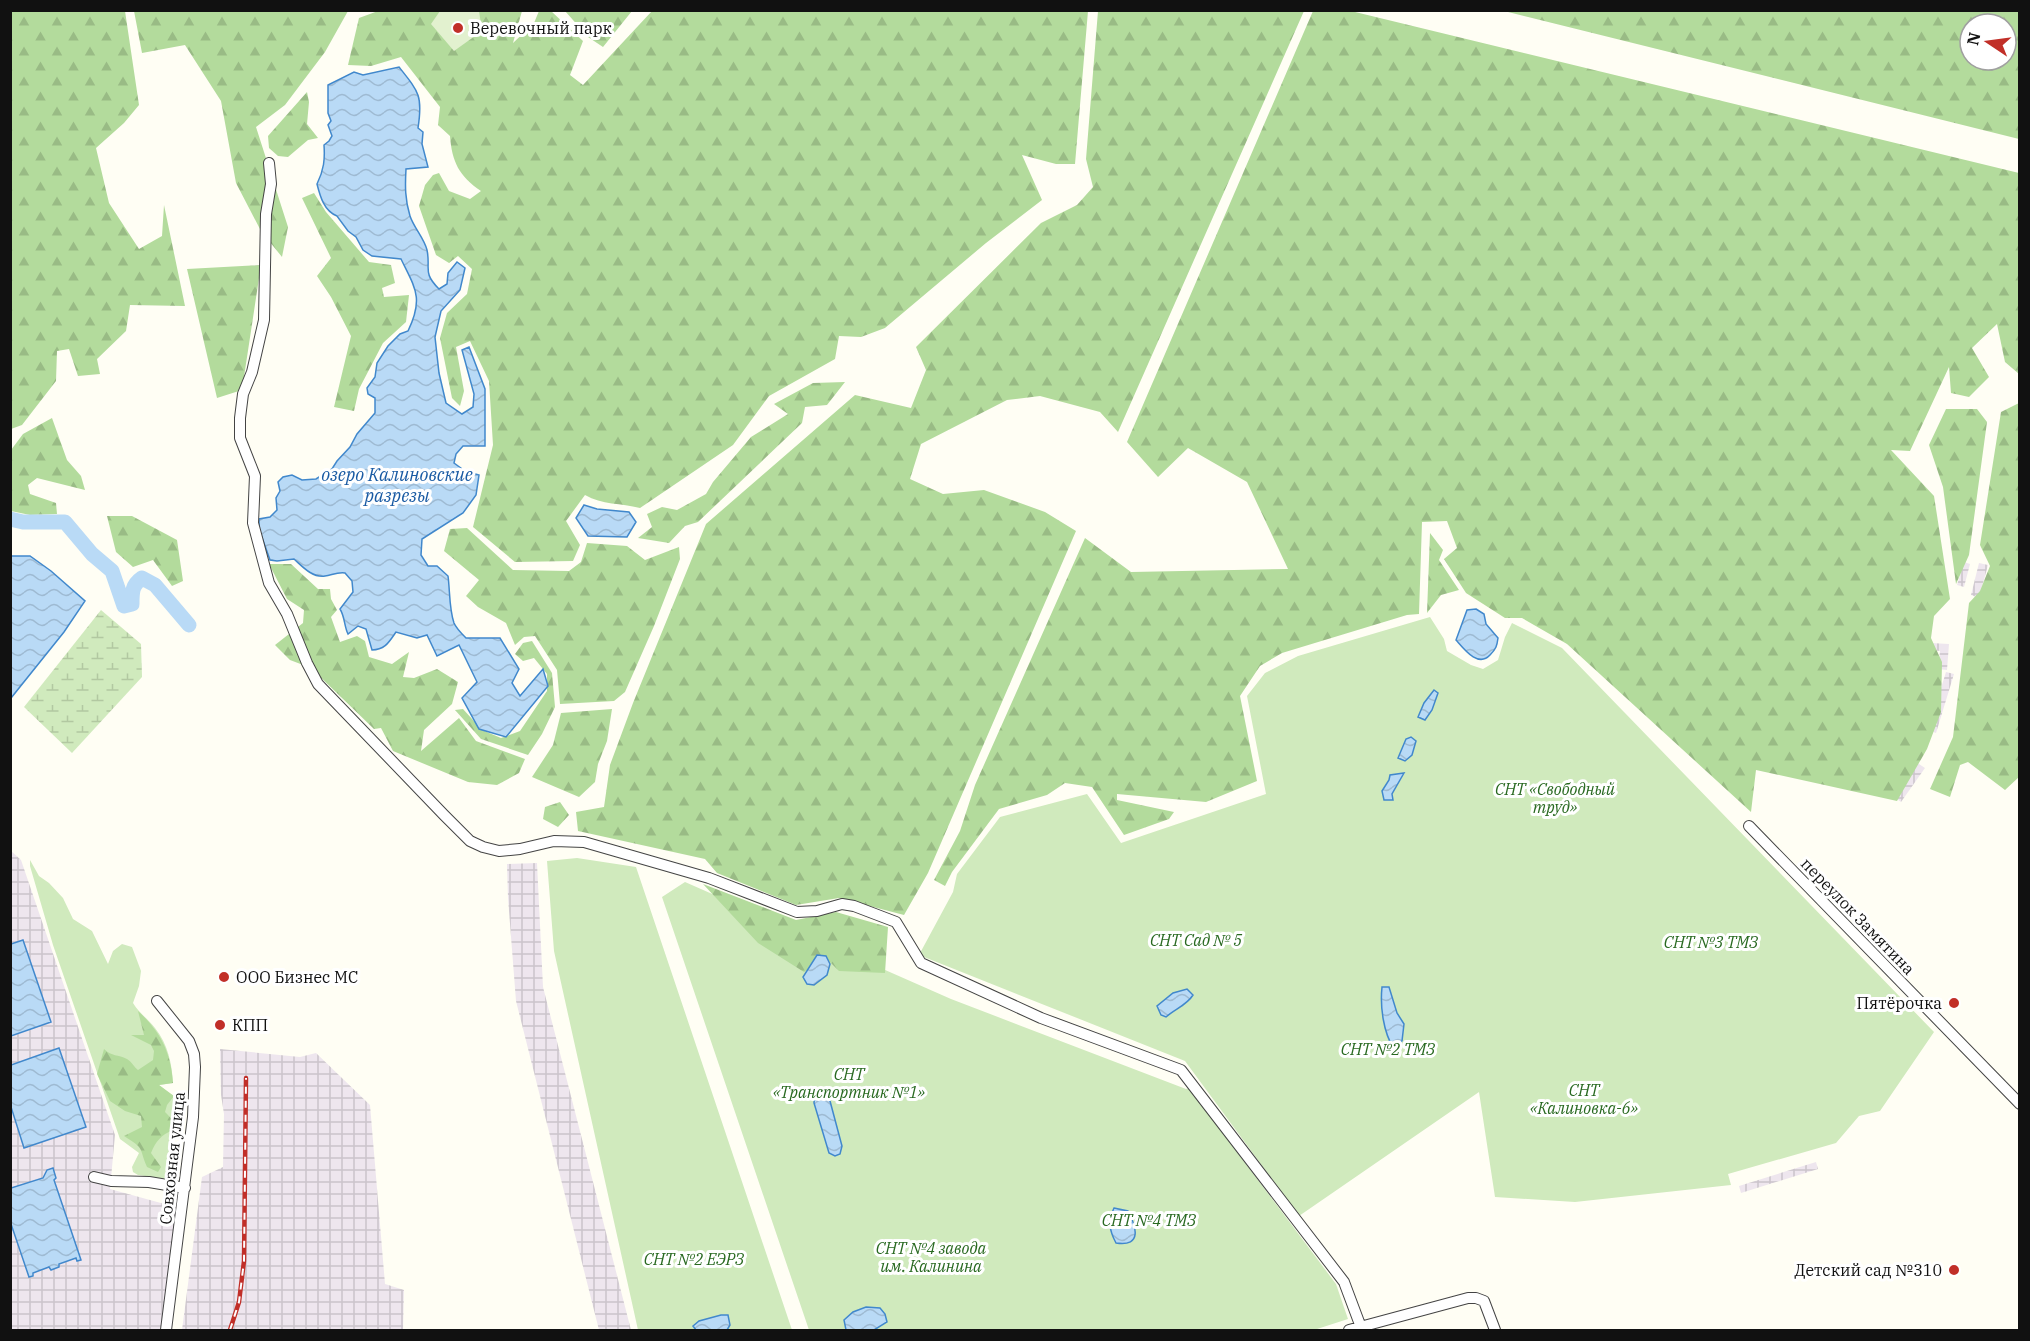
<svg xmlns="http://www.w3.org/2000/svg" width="2030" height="1341" font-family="'IBM Plex Serif',serif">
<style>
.industrial{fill:url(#industrial-grid)}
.green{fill:#d0eabd}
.forest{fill:url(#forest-firs);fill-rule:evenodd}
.wetland{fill:url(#wetland-marsh)}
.pitch{fill:#e2f1cf}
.water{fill:url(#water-waves);stroke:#4188cc;stroke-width:1.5}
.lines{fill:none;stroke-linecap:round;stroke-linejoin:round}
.river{stroke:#b9daf6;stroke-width:15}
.minor-casing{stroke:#444;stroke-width:12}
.minor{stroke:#fff;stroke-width:10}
.rail-casing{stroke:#c12f28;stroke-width:4.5}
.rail{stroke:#fff;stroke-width:2;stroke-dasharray:7;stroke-linecap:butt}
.poi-dot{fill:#c12f28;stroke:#fff;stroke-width:2}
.labels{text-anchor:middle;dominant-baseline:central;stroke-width:6;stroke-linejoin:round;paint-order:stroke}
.poi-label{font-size:16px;fill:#111;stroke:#fff;text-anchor:start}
.park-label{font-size:16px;font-style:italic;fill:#286920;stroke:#fff}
.street-label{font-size:16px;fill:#111;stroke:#fff}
.water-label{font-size:18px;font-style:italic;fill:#195aa3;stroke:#fff}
</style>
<defs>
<pattern id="industrial-grid" width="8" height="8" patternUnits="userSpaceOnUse" patternTransform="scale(1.5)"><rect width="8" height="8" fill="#eee6ee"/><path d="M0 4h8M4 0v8" fill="none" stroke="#cbc4cb"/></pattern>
<pattern id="forest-firs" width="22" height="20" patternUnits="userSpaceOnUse" patternTransform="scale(1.5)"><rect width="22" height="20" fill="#b3db9c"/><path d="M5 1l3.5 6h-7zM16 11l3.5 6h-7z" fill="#99bb85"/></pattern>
<pattern id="wetland-marsh" width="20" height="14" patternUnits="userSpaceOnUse" patternTransform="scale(1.5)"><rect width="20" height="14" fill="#d0eabd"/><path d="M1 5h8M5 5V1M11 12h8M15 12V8" fill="none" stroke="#b2c8a1"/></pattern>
<pattern id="water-waves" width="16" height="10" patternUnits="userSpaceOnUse" patternTransform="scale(1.5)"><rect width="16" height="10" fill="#b9daf6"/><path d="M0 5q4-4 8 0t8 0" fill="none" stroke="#9ebad2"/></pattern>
</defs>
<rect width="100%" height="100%" fill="#fffef4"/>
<path class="industrial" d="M1964 562 1970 564 1964 587 1957 585Z
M1979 563 1988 565 1979 598 1971 595Z
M1931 643 1949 644 1947 670 1938 669 1940 651 1930 650Z
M1946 672 1954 674 1936 733 1928 730Z
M1916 762 1925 768 1901 802 1893 796Z
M10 850 21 860 115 1135 110 1189 179 1208 162 1330H11Z
M537 863 543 987 631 1330H599L516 1001 508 898 507 864Z
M220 1049 300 1057 316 1053 370 1105 385 1284 404 1290 403 1330H182L202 1177 223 1167 224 1114 221 1095Z
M1816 1162 1818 1169 1741 1193 1739 1186Z"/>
<path class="green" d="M1430 617 1444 639 1447 651 1471 665 1483 669 1498 660 1505 637 1512 623 1562 648 1934 1032 1880 1111 1859 1116 1836 1143 1728 1174 1731 1185 1575 1202 1495 1197 1479 1092 1299 1216 1185 1061 919 955 953 892 957 874 1000 817 1087 794 1121 843 1266 794 1247 696 1265 673 1298 656Z
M577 858 636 867 792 1330H638L554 951 547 861Z
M30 860 39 876 49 883 63 898 73 919 92 931 108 964 113 951 122 944 132 947 141 971 139 986 133 1003C139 1013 148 1019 155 1028 168 1044 172 1064 173 1083L159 1085 179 1101 176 1114 179 1121 177 1136 172 1142 166 1179 138 1175 133 1172 132 1167 139 1153 120 1139 53 945 30 866Z
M685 882 951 999 1186 1089 1189 1088 1336 1284 1348 1319 1314 1330H809L662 897Z"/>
<path class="forest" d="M10 11H125L139 105 124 123 96 148 109 203 139 249 162 236 164 205 185 306 130 305 126 331 97 359 100 374 78 376 69 349 57 351 56 381 22 425 11 429Z
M134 11H348L325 52 285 105 256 127 288 227 282 257 261 231 236 183 221 101 185 45 142 53Z
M378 11H522L513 43 534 23 539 11H551L583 41 570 75 583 85 652 11H1088L1075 164H1056L1022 155 1042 200 986 243 885 328 861 337 839 336 835 359 769 396 733 445 640 508C621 503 602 505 585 495L566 521 580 545 573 561 515 562 473 527 493 445 489 381 470 341 456 347 464 391 460 406 452 398 440 338 447 313 467 294 472 269 458 256 449 263 436 255 419 206 425 185 433 175 439 173 449 191 470 199 481 191C459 176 452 162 450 136L438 125 440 107 401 57 371 66 348 65 359 18Z
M565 11H632L603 47 588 37Z
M1098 11H1304L1118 432 1100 412 1040 396 1007 400 921 444 910 479 943 494 984 490 1045 512 1076 531 928 873 904 915 839 898 796 905 717 873 705 859 578 831 576 812 604 807 610 765 633 703 706 524 855 395 911 408 926 370 916 347 1041 223 1077 205 1093 187 1086 159Z
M1313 11H1351L2019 173V374L2005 362 1997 324 1972 348 1989 377 1969 397 1951 393 1949 367 1910 451 1891 450 1934 496 1950 599 1934 616 1931 638 1942 662 1941 712 1927 749 1897 801 1756 770 1751 812 1567 644 1522 618H1505L1466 593 1444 559 1457 548 1447 521 1422 522 1419 614 1407 615 1282 653 1260 666 1240 696 1257 781 1206 802 1117 794V800L1174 812 1169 819 1124 835 1092 787 1065 783 1047 795 999 809 952 872 945 886 934 880 960 831 975 785 1085 538 1131 572 1288 569 1247 482 1188 448 1158 477 1127 442Z
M1504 11H2019V139ZM1970 24H2006V60H1970Z
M307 92 309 102 307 124 318 138 308 140 288 157 278 156 269 148 268 136Z
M314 193 326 212 369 262 391 265 395 283 382 288 384 297 409 295 406 322 383 343 359 389 354 411 334 407 351 336 331 297 317 276 331 258 302 198Z
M261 265 242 390 217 398 187 269Z
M845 382 827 405 805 407 802 423 698 522 685 526 669 543 638 538 652 527 647 514 662 507 677 510 706 494 713 482 751 437 788 414 774 404 813 383Z
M2019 403V777L2005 790 1968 762 1960 765 1950 797 1930 789 1953 737 1969 603 1980 591 1990 566 1980 545 2001 412Z
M1946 409H1977L1987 422 1969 555 1956 584 1943 487 1929 445Z
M52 418 67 460 81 476 85 490 37 478 28 485 30 494 56 503 57 514 30 515 11 511V450L23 434Z
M107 516H132L177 540 183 581 172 586 153 560 133 567 116 552Z
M467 528 513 570 569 571 581 562 587 543 627 546 645 560 679 547 680 559 654 626 625 692 614 701 560 704 557 670 535 636 524 637 515 645 506 623 478 607 466 596 479 580 444 551 450 529Z
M1430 533 1443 550 1439 560 1459 590 1441 595 1427 613Z
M269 564H291L318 589H330L331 599 337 610 331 617 340 642 357 636 365 641 369 657 392 664 409 652 403 677 414 678 437 669 458 682 452 704 424 730 421 751 459 718 476 741 525 759 519 773 497 785 468 782 393 751 381 728 374 729 311 668 290 660 275 645 303 623 304 610 287 599Z
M532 641 552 673 555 707 542 734 528 755 481 739 455 710 463 709 482 730 501 738 520 731 547 691V674L534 658 523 661 515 654 523 643Z
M612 709 607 741 598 764 595 782 579 797 532 777 553 745 561 713Z
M560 802 569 815 558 827 543 819 545 807Z
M703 884 796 920 836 912 888 927 885 973 839 971 825 957 804 972 758 943Z
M138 1011C160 1031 171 1052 173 1083L159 1085 174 1096 167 1105 165 1112C171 1118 175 1121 173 1130 161 1135 156 1141 151 1153L161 1167 158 1172 147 1167C138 1146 146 1150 124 1136L142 1127 141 1116 125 1111 110 1101 97 1074 104 1049C112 1057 118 1054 127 1059 132 1062 134 1067 138 1070L153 1060 154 1051 151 1045 131 1035H144Z"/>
<path class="wetland" d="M101 610 141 644 142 677 72 753 24 707Z"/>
<path class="pitch" d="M440 11H479L482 31 454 51 431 24Z"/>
<path class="water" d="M399 67C419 92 423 96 418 128L423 132 422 144 428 167 406 169C405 186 405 200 410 216 414 228 424 238 427 250 431 269 422 272 439 289L447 284 448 273 457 262 465 268 460 290 441 311 435 337 439 373 446 403 462 414 473 407 474 394 462 350 469 347 485 389V446H463L456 454 454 463 465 471 479 475 476 495 463 513 422 539 421 555 428 566H437L448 576C450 590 449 609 454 623 456 628 462 634 466 638H500L519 669 512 683 520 696 543 669 548 686 506 737 479 729 462 698 477 682 459 645 437 656 427 635 417 638 396 632C389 642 385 650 372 650L366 629 358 626 348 634C344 626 345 617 340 609L353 592 352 581 345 573C337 572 332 575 325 576 312 578 302 566 294 559L277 561 270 560 259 529V519L270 517 277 510 276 498 280 491 278 482 283 477 292 475 302 480 316 479 332 469 337 461 350 447 357 434 375 413V398L368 394 367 388 375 377 377 363 388 346 400 334 408 331C424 298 415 288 401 259L372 256 363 250 356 237 348 231 337 216C324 211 320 196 317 184 324 170 325 159 324 145L329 141 332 136 328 125 331 121 328 113V85L354 72 363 75Z
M584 505 597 509 629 512 636 522 627 537 588 536 576 518Z
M11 556H30L51 571 85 601 64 632 11 698Z
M1476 609 1484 614 1486 624 1498 638C1497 646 1496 649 1490 655 1478 668 1464 649 1456 640L1467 610Z
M1434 690 1438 693 1432 710 1425 720 1418 717 1424 703Z
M1411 737 1416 741 1412 755 1405 761 1398 758 1406 739Z
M1404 773 1392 794 1393 800H1384L1382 791 1389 780 1390 775Z
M23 940 51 1022 11 1036V944Z
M817 955 826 956 830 964 827 975 814 985 807 984 803 977Z
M1382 987H1389L1397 1013 1404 1024 1402 1041 1394 1049C1383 1032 1380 1006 1382 987Z
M1187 989 1193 995C1187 1005 1175 1009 1166 1017L1161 1015 1157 1006 1173 993Z
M59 1048 86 1127 24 1148 11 1107V1065Z
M815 1093H822L830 1101 842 1146 840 1154 835 1156 829 1153 814 1103Z
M53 1168 56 1178 54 1180 81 1260 77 1261 76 1258 59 1264V1267L51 1270 49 1267 33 1273V1276L29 1277 11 1224V1188L43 1178 47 1170Z
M1114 1208 1128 1211C1136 1226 1143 1247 1116 1243 1109 1230 1108 1221 1114 1208Z
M866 1307 880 1308 885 1314 887 1322 874 1330H846L844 1320 853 1312Z
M721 1315H728L730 1325 727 1330H696L693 1326 699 1321Z"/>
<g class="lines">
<path class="river" d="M10 519 23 522H65L92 554 112 571 124 606 132 604C132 592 132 585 142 578L155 585 189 625"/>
<defs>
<path id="minor" d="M269 163 271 184 266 214 264 320 252 372 243 394 240 418V438L255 476 253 523 269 583 287 614 307 663 318 684 444 815 470 841 483 847 499 851 520 849 554 841 584 842 709 878 797 912 817 911 842 904 854 906 896 922 921 963 1041 1018 1181 1070 1344 1282 1362 1330
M1749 826 2020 1104
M157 1001 189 1041 194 1054 195 1067 193 1117 166 1330
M94 1177 111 1181 149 1182 185 1188
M1349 1330 1468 1298H1476L1484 1301 1495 1330"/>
</defs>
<use href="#minor" class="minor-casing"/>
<use href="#minor" class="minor"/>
<defs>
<path id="rail" d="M230 1330 239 1302 244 1261 246 1078"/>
</defs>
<use href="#rail" class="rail-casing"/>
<use href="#rail" class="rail"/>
</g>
<g class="poi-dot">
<circle cx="458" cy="28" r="6"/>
<circle cx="224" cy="977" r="6"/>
<circle cx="1954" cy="1003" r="6"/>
<circle cx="220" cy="1025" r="6"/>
<circle cx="1954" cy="1270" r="6"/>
</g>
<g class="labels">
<g class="poi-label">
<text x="470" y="28">Веревочный парк</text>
<text x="236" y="977">ООО Бизнес МС</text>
<text x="1942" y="1003" text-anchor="end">Пятёрочка</text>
<text x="232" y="1025">КПП</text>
<text x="1942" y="1270" text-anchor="end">Детский сад №310</text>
</g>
<g class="park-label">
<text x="1555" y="789">СНТ «Свободный<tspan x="1555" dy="18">труд»</tspan></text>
<text x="1196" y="940">СНТ Сад № 5</text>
<text x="1711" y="942">СНТ №3 ТМЗ</text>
<text x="1388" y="1049">СНТ №2 ТМЗ</text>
<text x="849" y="1074">СНТ<tspan x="849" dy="18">«Транспортник №1»</tspan></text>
<text x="1584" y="1090">СНТ<tspan x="1584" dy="18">«Калиновка-6»</tspan></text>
<text x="1149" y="1220">СНТ №4 ТМЗ</text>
<text x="931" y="1248">СНТ №4 завода<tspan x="931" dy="18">им. Калинина</tspan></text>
<text x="694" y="1259">СНТ №2 ЕЭРЗ</text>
</g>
<g class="street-label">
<text transform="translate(1858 916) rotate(46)">переулок Замятина</text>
<text transform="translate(172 1158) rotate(-84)">Совхозная улица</text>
</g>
<g class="water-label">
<text x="397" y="474">озеро Калиновские<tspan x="397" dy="21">разрезы</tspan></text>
</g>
</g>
<rect width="2030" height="1341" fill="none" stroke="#111111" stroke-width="24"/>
<g transform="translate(1988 42) rotate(283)"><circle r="28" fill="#ffffff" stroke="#a0a0a0" stroke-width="1.5"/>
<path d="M0-4.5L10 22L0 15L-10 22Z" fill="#c12f28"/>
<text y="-9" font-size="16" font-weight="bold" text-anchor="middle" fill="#111111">N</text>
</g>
</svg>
